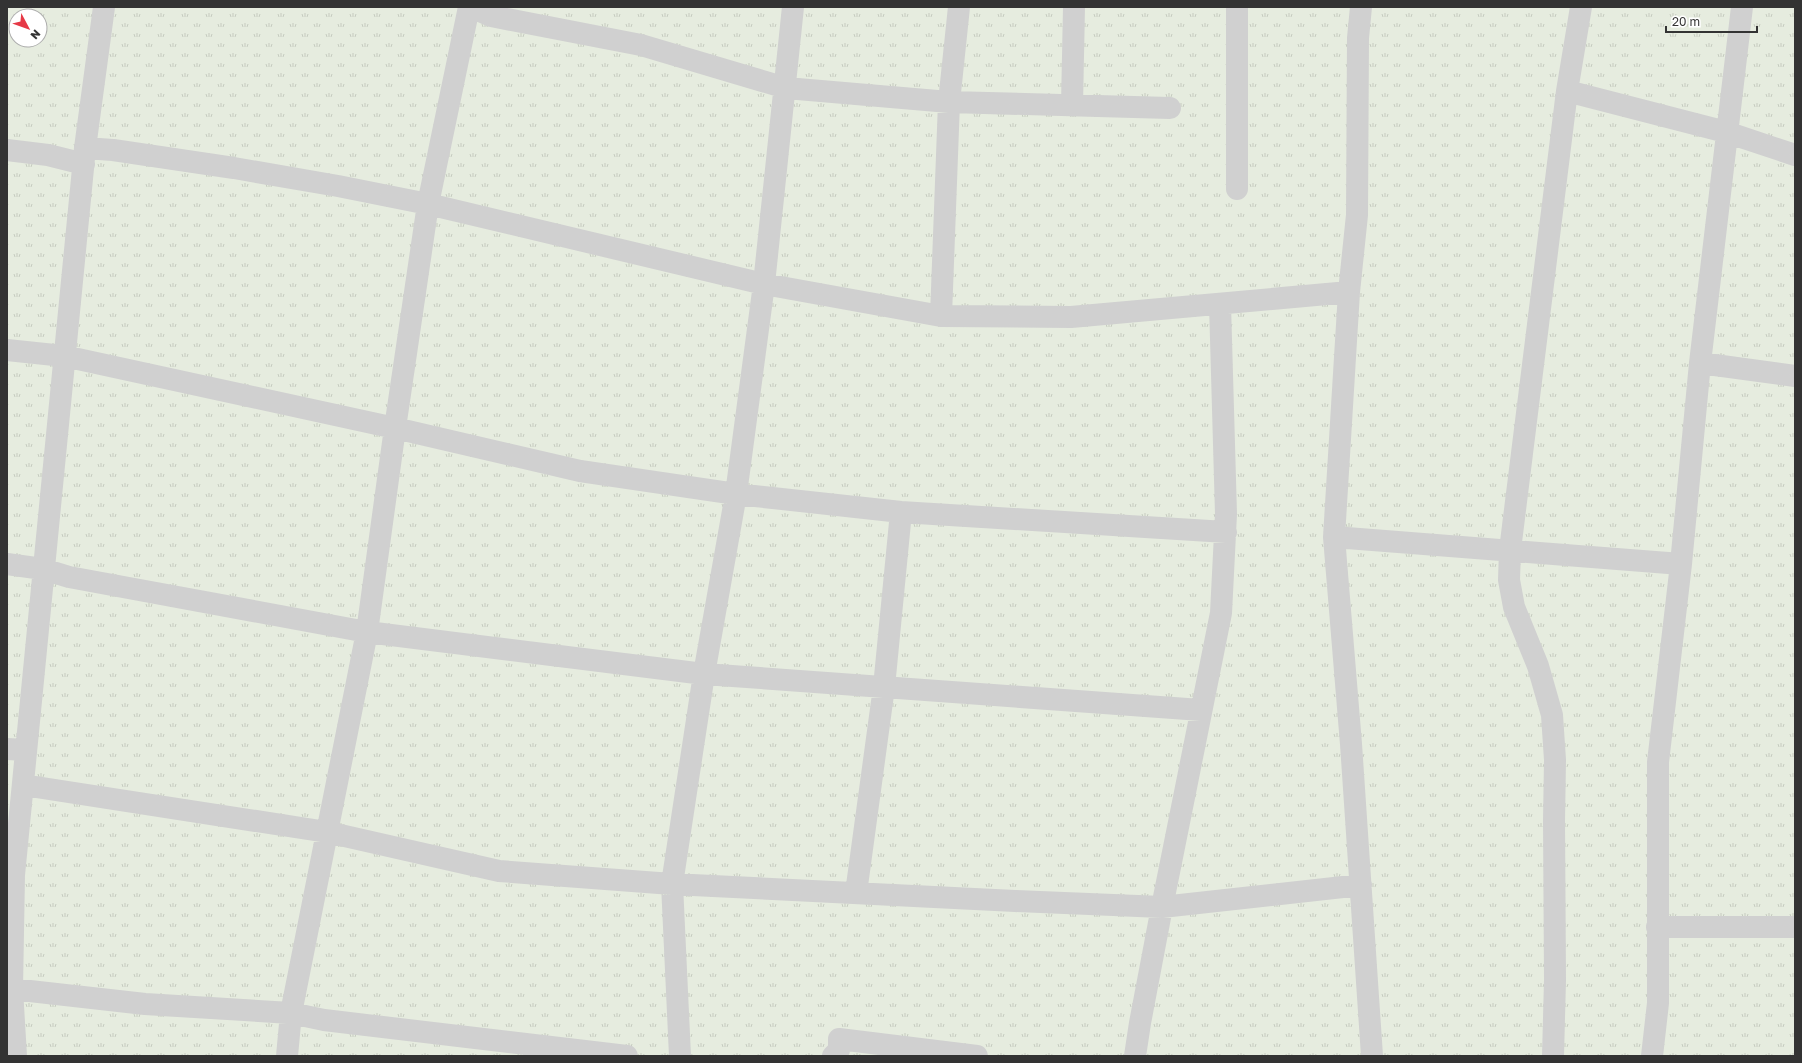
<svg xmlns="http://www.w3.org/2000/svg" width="1802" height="1063" font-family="'Golos Text',sans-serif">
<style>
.grass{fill:url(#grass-tufts);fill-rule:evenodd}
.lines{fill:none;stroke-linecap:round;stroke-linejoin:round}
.minor{stroke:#d0d0d0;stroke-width:22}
</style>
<defs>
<pattern id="grass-tufts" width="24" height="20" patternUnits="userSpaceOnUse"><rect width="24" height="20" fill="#e6ecdf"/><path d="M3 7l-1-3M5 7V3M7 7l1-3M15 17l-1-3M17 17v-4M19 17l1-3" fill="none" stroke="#c6cbc0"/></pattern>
</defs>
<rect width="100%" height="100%" fill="#fff"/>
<path class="grass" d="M7 7H1795V1056H7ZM16 16H40V40H16Z"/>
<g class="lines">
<path class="minor" d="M471 7 491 16 641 45 786 88 949 102 1170 108
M1361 7 1358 38 1357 215 1349 292 1334 537 1351 744 1372 1056
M1567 91 1726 132 1795 155
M1072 105 1074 7
M85 148 113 150 234 168 338 186 428 204 764 284 941 316 1071 317 1349 292
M7 150 48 155 84 164
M1237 189V7
M941 316 949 102 959 7
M7 350 64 356 395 428 580 471 736 494 901 512 1226 532
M1700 363 1795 376
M1334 537 1681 564
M7 564 43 569 69 577 367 632 704 674 1201 710
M7 749 26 750
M23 785 327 832 499 871 672 884 1015 901 1162 907 1361 885
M856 893 884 687 901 512
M1657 927H1795
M12 989 145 1004 291 1013 324 1020 627 1056
M16 1056 12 989 14 875 85 148 104 7
M287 1056 291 1013 367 632 395 428 428 204 469 7
M680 1056 672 884 704 674 736 494 764 284 793 7
M833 1056 839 1050V1039L977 1056
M1135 1056 1140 1023 1162 907 1221 613 1226 514 1220 304
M1553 1056 1555 980 1554 821 1555 760 1552 715 1538 666 1514 607 1509 580 1510 550 1567 91 1581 7
M1652 1056 1658 1003V762L1681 564 1700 363 1742 7"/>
</g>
<rect width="1802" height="1063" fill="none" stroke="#333333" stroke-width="16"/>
<g transform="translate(28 28) rotate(131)"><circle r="19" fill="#ffffff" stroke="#adadad"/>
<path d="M0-3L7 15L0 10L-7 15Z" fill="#e63946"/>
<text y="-6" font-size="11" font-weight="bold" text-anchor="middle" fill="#333333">N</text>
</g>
<path d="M1666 26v6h91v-6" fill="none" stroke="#333333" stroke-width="2"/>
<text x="1672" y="26" font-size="12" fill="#333333" stroke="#ffffff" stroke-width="3" paint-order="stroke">20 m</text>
</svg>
